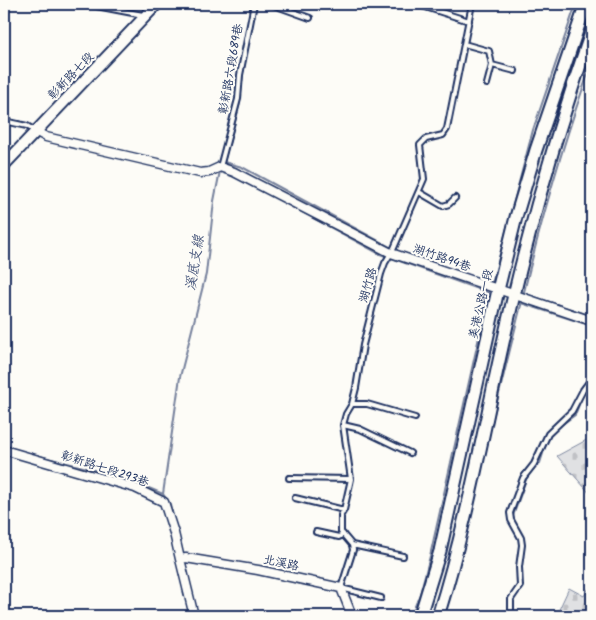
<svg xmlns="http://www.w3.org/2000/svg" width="596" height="620" font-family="Kalam,'LXGW WenKai TC',sans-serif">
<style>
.cemetery{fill:url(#cemetery-stones);stroke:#7e88a0}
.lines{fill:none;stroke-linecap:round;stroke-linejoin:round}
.stream{stroke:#76819c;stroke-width:2}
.lane-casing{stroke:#1b2f5e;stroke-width:8}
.street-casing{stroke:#1b2f5e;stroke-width:11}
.secondary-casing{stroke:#1b2f5e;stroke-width:14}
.primary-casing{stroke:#1b2f5e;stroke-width:15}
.lane{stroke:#fdfcf7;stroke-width:4}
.street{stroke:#fdfcf7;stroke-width:8}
.secondary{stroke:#fdfcf7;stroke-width:10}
.primary{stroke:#fdfcf7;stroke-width:11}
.labels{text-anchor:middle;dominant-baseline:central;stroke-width:4;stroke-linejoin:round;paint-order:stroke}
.street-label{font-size:12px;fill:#1b2f5e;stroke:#fdfcf7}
.water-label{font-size:14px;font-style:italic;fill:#49587d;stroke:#fdfcf7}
</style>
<defs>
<pattern id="cemetery-stones" width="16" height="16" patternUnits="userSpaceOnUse" patternTransform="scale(1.25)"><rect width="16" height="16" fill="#e0e1e3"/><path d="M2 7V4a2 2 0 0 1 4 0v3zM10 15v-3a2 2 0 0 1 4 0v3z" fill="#c0c1c5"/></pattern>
</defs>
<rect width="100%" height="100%" fill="#fdfcf7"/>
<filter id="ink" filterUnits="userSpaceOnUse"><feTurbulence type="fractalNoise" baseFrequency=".02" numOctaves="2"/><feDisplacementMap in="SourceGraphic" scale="10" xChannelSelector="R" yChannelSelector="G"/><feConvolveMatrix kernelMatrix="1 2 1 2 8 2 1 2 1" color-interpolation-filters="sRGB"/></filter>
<g filter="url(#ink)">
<path class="cemetery" d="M592 437V496L557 456Z
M569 588 584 596 589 588H592V616H556Z"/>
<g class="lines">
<path class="stream" d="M224 162 240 103 243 73 250 35
M222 166 224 162 242 167 399 252
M293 207 380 254 489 293
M435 264 492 283
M492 284 533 130 576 4
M523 293 592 316
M523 296C542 217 564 139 592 63
M521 303 592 326
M492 422 522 301
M557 428 575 415 584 392 592 381
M16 450C65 463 116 473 163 494L180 377 206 274 214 201 220 171
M534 467 540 463 547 441
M163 494 170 504 173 519
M515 524 513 516 528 474
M4 585 6 577
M411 616 420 594 430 556 490 288
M444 616 452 587"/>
<defs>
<path id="lane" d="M86 4 143 15
M271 4 310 18
M416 4 469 21
M464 44 489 51 492 65 487 84
M492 65 515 71
M4 121 27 126 35 131
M220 167 238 99 240 75 254 4
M419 192 443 206 449 204 455 198
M352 404H367L415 418
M343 425 360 429 410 453
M289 478 351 479
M295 498 344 510
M316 532 339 537 343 534
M352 545 403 556
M381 598 341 588 353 550 352 545 341 532V515L344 510 351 479 343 425 346 414 352 404 356 388 363 345 381 274 385 263 394 248 424 179 420 145 426 139 443 135 447 129 472 4
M511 616V599L520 586 519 567 522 545 521 538 511 520 510 513 523 478 534 464 548 434 572 411 583 390 592 378"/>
<path id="street" d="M35 131 46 137 200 173 209 172 220 167 234 172 391 253 592 321
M4 450 135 488 164 502 174 533 180 559 186 558 258 570 341 588 352 616
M180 559 194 616"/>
<path id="secondary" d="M4 165 157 4"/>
<path id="primary" d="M420 616 440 551 498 290 516 217 536 150 586 4
M438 616C471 511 488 402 514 295 535 207 562 115 592 30"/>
</defs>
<use href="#lane" class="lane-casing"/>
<use href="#street" class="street-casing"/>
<use href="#secondary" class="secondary-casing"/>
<use href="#primary" class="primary-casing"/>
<use href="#lane" class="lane"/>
<use href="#street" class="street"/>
<use href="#secondary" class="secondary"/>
<use href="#primary" class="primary"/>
</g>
</g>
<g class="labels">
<g class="street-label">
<text transform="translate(231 69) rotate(-80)">彰新路六段689巷</text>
<text transform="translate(71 76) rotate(-46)">彰新路七段</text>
<text transform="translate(442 258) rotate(19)">湖竹路94巷</text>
<text transform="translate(368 285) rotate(-74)">湖竹路</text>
<text transform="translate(481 304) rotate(-77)">美港公路一段</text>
<text transform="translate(105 469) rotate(18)">彰新路七段293巷</text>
<text transform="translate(281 563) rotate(12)">北溪路</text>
</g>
<g class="water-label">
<text transform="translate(195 263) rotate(-81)">溪底支線</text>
</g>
</g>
<rect width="596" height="620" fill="none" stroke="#fdfcf7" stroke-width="20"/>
<rect x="10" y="10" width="576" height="600" fill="none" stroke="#1b2f5e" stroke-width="2" filter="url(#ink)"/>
</svg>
